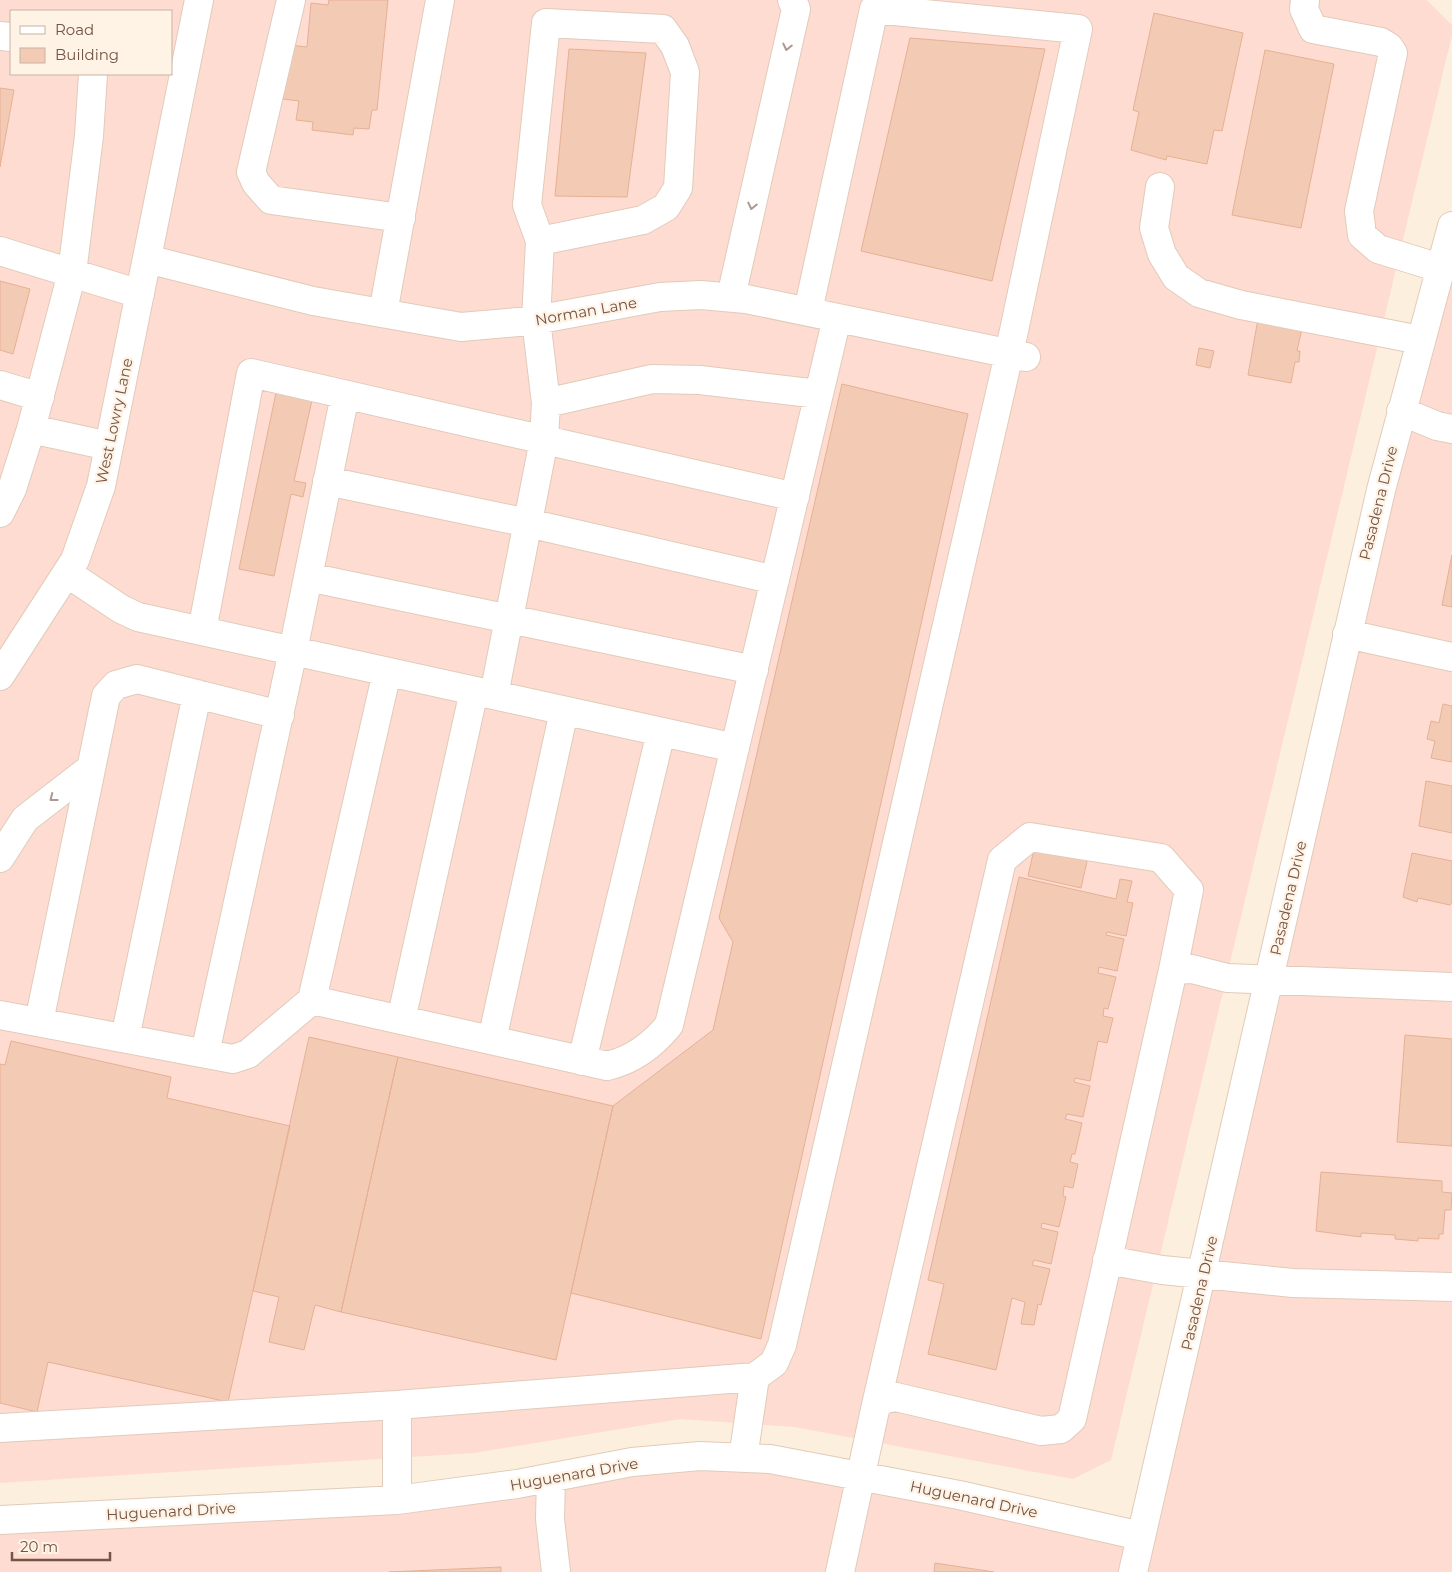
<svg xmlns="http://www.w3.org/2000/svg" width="1452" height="1572" font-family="Montserrat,sans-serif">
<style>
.commercial{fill:#fedcd1;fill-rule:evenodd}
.building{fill:#f3cbb4;stroke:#e6b094}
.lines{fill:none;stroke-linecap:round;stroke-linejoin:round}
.minor-casing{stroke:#e1cbba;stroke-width:30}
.minor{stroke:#fff;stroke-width:28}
.oneway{stroke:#ab9890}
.labels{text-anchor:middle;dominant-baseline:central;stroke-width:4.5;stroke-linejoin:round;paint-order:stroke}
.street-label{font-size:15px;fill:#735446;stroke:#fff3e5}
</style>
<rect width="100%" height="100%" fill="#fdefde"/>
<path class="commercial" d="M0 0H1427L1452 25V35L1111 1460 1073 1479 794 1427 681 1419 474 1453 0 1483ZM11 11H171V74H11Z
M1452 228V1572H0V1520L398 1500 700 1456 1141 1536Z"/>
<path class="building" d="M329 0H388L377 110H372L369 129 354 128 353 135 312 130 313 122 296 120 299 101 283 99 289 45 307 47 311 3 328 5Z
M1154 13 1243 33 1222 131 1214 130 1207 164 1167 156 1166 160 1131 150 1139 112 1133 110Z
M910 38 1045 49 992 281 861 251Z
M569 49 646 53 627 197 555 196Z
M1265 50 1334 64 1301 228 1232 215Z
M0 88 14 90 0 167Z
M0 281 30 289 13 354 0 350Z
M1258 319 1302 328 1297 351H1300L1299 362H1295L1291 383 1248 375Z
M1199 348 1214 351 1210 368 1196 365Z
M842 384 968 414 761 1339 571 1293 613 1106 713 1030 733 942 719 918Z
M276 393 312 400 294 481 306 483 303 497 291 494 274 576 239 569Z
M1452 555V607L1442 605Z
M1443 704 1452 706V762L1431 758 1435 741 1427 739 1431 721 1439 723Z
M1426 781 1452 786V833L1419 826Z
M1035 845 1088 857 1081 888 1028 876Z
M1412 853 1452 861V903L1450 905 1418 898 1417 902 1403 897Z
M1019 877 1116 899 1120 879 1132 881 1127 902 1133 903 1126 936 1107 932 1106 935 1124 939 1117 971 1099 967 1098 973 1116 977 1108 1009 1104 1008 1103 1016 1113 1018 1107 1043 1098 1041 1090 1081 1075 1078 1074 1082 1090 1086 1083 1117 1067 1114 1065 1119 1082 1123 1075 1154H1072L1070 1162 1078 1164 1073 1188 1064 1186 1063 1196 1066 1197 1059 1227 1042 1223 1041 1228 1058 1232 1051 1264 1034 1260 1032 1265 1050 1269 1041 1305 1038 1304 1034 1325 1021 1324 1025 1302 1012 1298 996 1370 928 1354 944 1284 928 1280Z
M1405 1035 1452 1039V1146L1397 1142Z
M309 1037 398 1057 341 1312 315 1305 304 1350 269 1342 279 1297 253 1291Z
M11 1041 171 1077 167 1098 290 1126 228 1402 48 1362 37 1412 0 1403V1064L5 1065Z
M398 1057 613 1106 556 1360 341 1312Z
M1321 1172 1442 1181V1192L1452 1193 1451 1210H1445L1443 1234H1439V1239L1418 1238V1241L1395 1239V1235L1361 1233V1237L1316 1231Z
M935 1563 994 1572H934Z
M501 1567V1572H389Z"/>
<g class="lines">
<defs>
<path id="minor" d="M291 0 251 172 256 183 271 200 401 218
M1305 0 1304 9 1313 29 1381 42 1389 47 1393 53 1359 211 1362 235 1378 249 1440 268
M0 36 11 37
M1160 187 1154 228 1162 254 1176 277 1199 293 1241 305 1420 340
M540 241 527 205 546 23 663 29 675 46 685 72 678 188 666 207 643 220 540 241 536 320 546 403
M0 251 140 294
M147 259 313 301 461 327 530 321 660 297 701 295 746 299 1026 357
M731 297 796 9 792 0
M383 313 440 0
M0 385 40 397
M1401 411 1437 426 1452 429
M31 429 109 446
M327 481 528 523 775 580
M0 513 12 489 31 429 72 273 89 136 93 74
M67 573 121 609 138 617 735 748
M308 577 754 670
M202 631 251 373 795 497
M1347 634 1452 657
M0 676 75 560 101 486 199 0
M494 695 544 440 546 403 652 379 700 380 819 394
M0 858 25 819 91 768
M312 1000 387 672
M0 1015 233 1059 248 1054 312 1000 607 1066C633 1060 652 1046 669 1025L837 318
M401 1020 474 691
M39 1022 106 696 116 685 137 679 280 715
M125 1038 197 694
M492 1040 564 711
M205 1053 293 651 345 395
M582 1061 661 732
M1107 1260 1162 1270 1293 1283 1452 1287
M397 1405 755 1377
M876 1405 1002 860 1030 837 1161 858 1189 890 1173 970
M0 1428 397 1405V1500
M743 1458 755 1377 774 1363 782 1345 1009 354 1078 29 874 9 808 311
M551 1478 550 1519 556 1572
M0 1520 397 1500 517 1484 632 1462 700 1456 770 1459 959 1495 1141 1536
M840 1572 876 1405 885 1399 896 1397 1041 1431 1061 1429 1072 1419 1173 970 1192 969 1227 978 1452 987
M1133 1572 1381 490 1452 226"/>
</defs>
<use href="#minor" class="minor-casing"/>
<use href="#minor" class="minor"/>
</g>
<defs><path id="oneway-chevron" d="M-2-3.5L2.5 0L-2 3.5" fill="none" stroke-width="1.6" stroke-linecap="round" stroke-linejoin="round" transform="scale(1.25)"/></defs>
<g class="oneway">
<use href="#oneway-chevron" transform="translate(787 47) rotate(103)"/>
<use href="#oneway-chevron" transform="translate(752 206) rotate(103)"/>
<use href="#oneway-chevron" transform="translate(53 798) rotate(142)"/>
</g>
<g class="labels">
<g class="street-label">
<text transform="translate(586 311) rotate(-10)">Norman Lane</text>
<text transform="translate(114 421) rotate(-78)">West Lowry Lane</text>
<text transform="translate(1378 503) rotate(-76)">Pasadena Drive</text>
<text transform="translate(1288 898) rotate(-77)">Pasadena Drive</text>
<text transform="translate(1199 1293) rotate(-77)">Pasadena Drive</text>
<text transform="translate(574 1474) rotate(-10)">Huguenard Drive</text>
<text transform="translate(974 1499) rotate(12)">Huguenard Drive</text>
<text transform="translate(171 1511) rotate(-3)">Huguenard Drive</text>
</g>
</g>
<rect x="10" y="10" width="162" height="65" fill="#fff3e5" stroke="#c7b3a5"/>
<rect x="20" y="26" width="25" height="8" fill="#ffffff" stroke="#c7b3a5"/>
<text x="55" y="35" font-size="15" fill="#735446">Road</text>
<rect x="20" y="48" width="25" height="15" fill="#f3cbb4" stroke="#c7b3a5"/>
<text x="55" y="60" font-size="15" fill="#735446">Building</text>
<path d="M12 1552v8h98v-8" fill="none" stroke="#735446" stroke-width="2.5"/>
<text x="20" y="1552" font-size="15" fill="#735446" stroke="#fff3e5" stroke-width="4" paint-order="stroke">20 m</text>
</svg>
